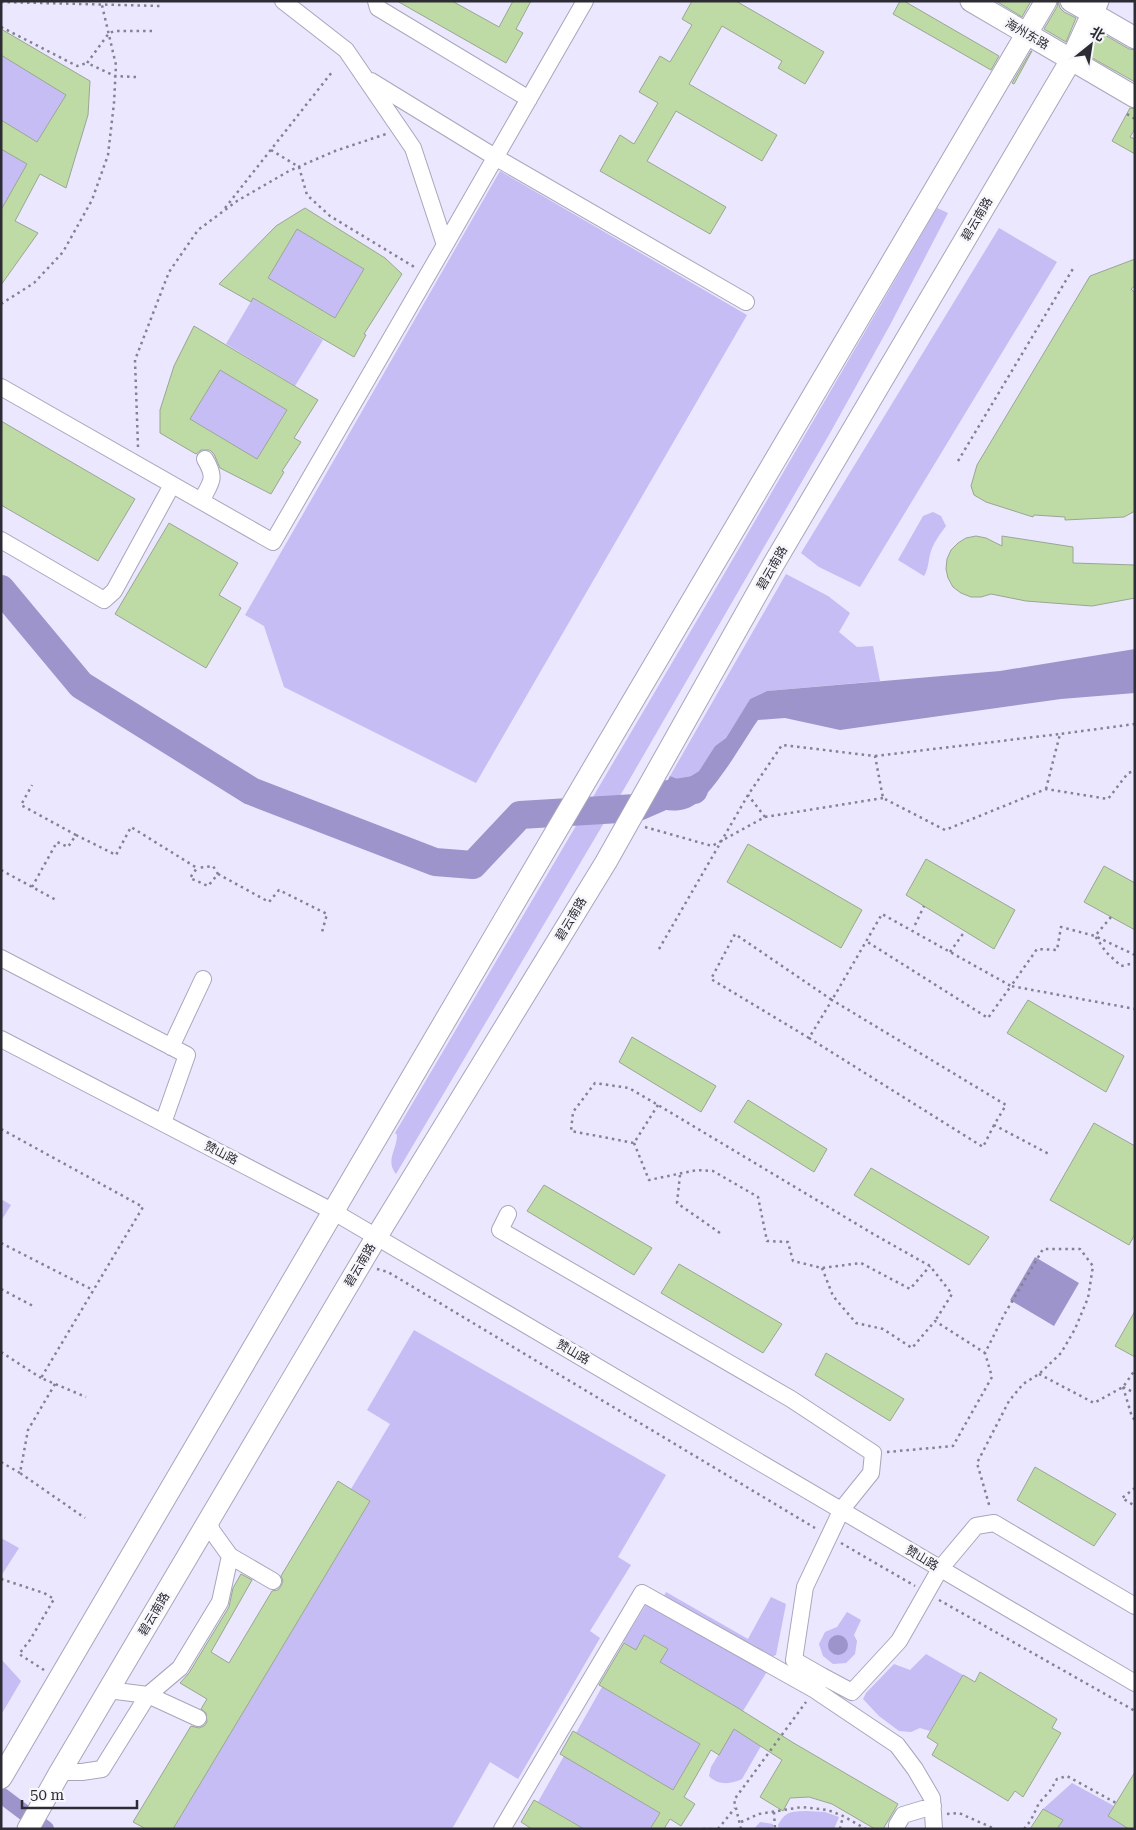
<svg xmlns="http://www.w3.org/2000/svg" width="1136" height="1830" font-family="'Roboto Serif','Noto Sans SC',serif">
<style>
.green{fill:#c5bdf3}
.water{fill:#9c94ca}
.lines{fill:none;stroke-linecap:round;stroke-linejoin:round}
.canal{stroke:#9c94ca;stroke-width:16}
.river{stroke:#9c94ca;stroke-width:28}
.building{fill:#bedba6;stroke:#9aa692;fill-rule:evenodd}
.minor-casing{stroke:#a8a6bb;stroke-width:18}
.major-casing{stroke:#a8a6bb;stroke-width:23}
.path{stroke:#848291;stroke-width:2.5;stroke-dasharray:2.5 4;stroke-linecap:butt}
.minor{stroke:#fff;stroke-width:16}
.major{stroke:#fff;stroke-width:21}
.labels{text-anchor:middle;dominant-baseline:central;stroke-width:5;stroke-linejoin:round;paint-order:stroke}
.street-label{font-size:12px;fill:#2d2c35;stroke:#f7f7fb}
</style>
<rect width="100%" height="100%" fill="#eae7fe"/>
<path class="green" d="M1 55 66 95 37 142 1 120Z
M1 149 27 164 1 210Z
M500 171 747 315 476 783 284 687 264 626 245 615Z
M937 208 948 213 890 325 830 433 624 789 396 1174C385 1160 397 1150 397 1135L395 1133 709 600Z
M999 228 1057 262 860 587 819 567 801 553Z
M297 229 364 269 335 318 268 278Z
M253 298 323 340 295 386 226 344Z
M220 370 287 410 257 459 190 419Z
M933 512 941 516 946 526C940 534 934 542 931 551 928 560 929 568 924 576L898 560 923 516Z
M786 574 828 596 850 613 839 632 857 647 873 646 880 681 767 691 750 699 726 738 715 746 699 771 683 781 670 776Z
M1 1199 11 1205 1 1221Z
M414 1330 666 1475 618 1557 631 1565 590 1631 600 1638 518 1779 490 1762 452 1829H173L370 1501 351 1489 390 1424 367 1410Z
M1 1538 19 1548 1 1576Z
M666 1592 748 1639 771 1597 786 1604 776 1655 763 1660 771 1665 743 1711 660 1662 668 1649 645 1635 636 1650 623 1642 650 1598 660 1603Z
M847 1612 861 1620 854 1635 857 1641 855 1654 846 1663 833 1664 823 1656 819 1644 825 1632 837 1627Z
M926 1654 963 1675 930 1731 920 1728 911 1732 899 1731 879 1716 863 1699 866 1693 894 1664 910 1670Z
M1 1659 21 1681 1 1715Z
M602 1687 700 1744 673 1790 576 1733Z
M734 1729 761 1746 742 1779C731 1784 718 1786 709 1776L711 1767Z
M564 1756 660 1813 650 1829H584L538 1802Z
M1072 1783 1114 1806 1108 1816 1129 1829 1058 1828 1062 1820 1043 1809Z
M805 1811 825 1812 839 1817 834 1829H779L778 1825C786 1811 790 1812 805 1811Z
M760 1822 773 1824V1829H754Z"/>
<path class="water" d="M1135 649V693L1061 699 840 730 785 718 758 720C743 741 711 800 688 808 676 812 666 811 654 807L670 776 683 781 699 771 715 746 726 738 750 699 767 691 1000 671Z
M1035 1257 1079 1283 1054 1326 1010 1300Z
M828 1645a10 10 0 1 1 20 0a10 10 0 1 1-20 0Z"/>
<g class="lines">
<path class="canal" d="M1 1795 46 1829"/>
<path class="river" d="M1 589 81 685 251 791 435 862 473 865 520 815 636 808 668 794 694 790"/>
</g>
<path class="building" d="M397 1H452L499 27 513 1H531L516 29 523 33 506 63Z
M692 1H736L824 52 805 84 778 68 782 61 722 26 689 84 777 135 762 161 676 111 647 161 726 207 710 234 600 171 620 135 634 144 658 103 639 92 660 56 670 62 692 25 682 19Z
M900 1H904L999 56 991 70 893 14Z
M996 1H1031L1022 17Z
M1058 1 1060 8 1064 12 1076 18 1066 42 1044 29 1057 7Z
M1 29 90 81 88 115 66 188 40 174 15 221 38 233 1 285V210L27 164 1 149V120L37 142 66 95 1 55Z
M1098 31 1129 49 1135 50V82L1087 55Z
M1031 51H1032L1014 84 1012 83Z
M1130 108 1135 109V129L1130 137 1135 139V154L1112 141Z
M305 208 385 258 402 274 364 334 366 335 354 357 253 298 251 302 219 284 276 226ZM297 229 364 269 335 318 268 278Z
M1135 259V286L1131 289 1135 293V511L1124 517 1065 520V517L1034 515 1033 517 986 502 974 495 971 486 977 465 1090 276Z
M194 326 318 400 294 438 301 442 282 471 284 472 271 494 220 468 214 454 210 450H201L196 454 160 433V410L174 366ZM220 370 287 410 257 459 190 419Z
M1 421 135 499 98 561 1 505Z
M169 523 238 563 219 595 241 608 206 668 115 614Z
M976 536 986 538 1002 546V536L1073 547V563L1135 565V598L1092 606 1026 601 991 594 981 597H971L961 593 953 587 948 578 946 569 947 559 951 550 958 543 966 538Z
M748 844 862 910 841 948 727 882Z
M926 859 1015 910 994 949 906 895Z
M1104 866 1135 883V930L1084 902Z
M1028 1000 1124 1056 1106 1092 1007 1033Z
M632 1037 716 1086 701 1112 619 1062Z
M748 1100 827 1149 814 1172 734 1122Z
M1094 1123 1135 1146V1234L1129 1245 1050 1200Z
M871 1168 989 1237 969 1265 854 1195Z
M544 1185 652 1248 634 1275 527 1211Z
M679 1264 782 1324 763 1353 661 1293Z
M1135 1311V1357L1115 1346Z
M826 1353 904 1399 890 1421 815 1375Z
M1035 1467 1116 1514 1094 1546 1017 1500Z
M338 1481 370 1501 173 1829H146L133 1822 191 1726 199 1728 204 1726 207 1722 206 1713 201 1709 207 1699 180 1683 189 1673 229 1607 233 1588 241 1574 252 1580 211 1652 229 1663 272 1591 278 1590 281 1586 283 1581 281 1576Z
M644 1635 668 1649 660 1662 738 1708 792 1742 898 1804 883 1829H875L832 1804 809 1797 790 1798 783 1811 760 1797 782 1760 734 1729 719 1755 711 1750 684 1797 695 1804 681 1826 670 1819 664 1829H650L660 1813 560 1754 573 1731 673 1790 700 1744 599 1685 624 1643 636 1650Z
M980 1672 1057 1719 1052 1728 1061 1733 1023 1797 1015 1791 1008 1801 932 1755 938 1744 927 1737 963 1675 975 1682Z
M1135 1772V1829H1129L1108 1816Z
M534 1800 584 1829H532L521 1822Z
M1043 1809 1063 1820 1057 1829H1030Z"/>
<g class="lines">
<defs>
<path id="minor" d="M376 1 378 8 529 99
M371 81 495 157 746 302
M445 245 585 1
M1 387 273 542 445 245 413 148 346 50 283 1
M201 501C211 482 217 479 205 459
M1 540 104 600 114 591 172 485
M1 958 187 1055 163 1123
M1 1039 334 1212 1135 1683
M171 1047 203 979
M508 1214 500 1230 791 1399 873 1453 871 1473 842 1509 805 1587 794 1660 822 1676
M230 1556 273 1581
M108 1690 148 1695 198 1718
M60 1772H82L102 1769 148 1695 180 1668 220 1602 230 1556 212 1531 209 1522
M502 1829 642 1593 815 1690
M897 1829V1825L903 1815 933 1806
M934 1829 932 1798 915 1769 897 1745 815 1690 822 1676 852 1692 899 1641 940 1569 976 1526 994 1523 1135 1606"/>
<path id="major" d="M971 1 1135 97
M1071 1 1135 38
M1 1778 591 772 1046 1
M28 1829 60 1772 377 1236 606 862 773 565 1071 60 1098 1"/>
</defs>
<use href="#minor" class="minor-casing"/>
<use href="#major" class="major-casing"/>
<path class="path" d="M1 2 161 6
M1 27 77 66 87 63
M136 77 115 76 87 63 109 33 115 31H152
M1127 114 1135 119
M271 150 299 167 307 195 330 216 416 268
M225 208 332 72
M1 304 34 283 63 252 92 200 108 155 114 103 116 65 101 1
M138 447 135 360 169 272 198 230 237 201 289 171 335 151 386 134
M958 461 1074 267
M875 756 1060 734
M1046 789 1060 734 1135 724
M765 817 883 798
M645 827 712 846 765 817 748 795
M76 835 116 855 131 827 197 868 190 878 208 886 218 874 213 866 197 868
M1 870 56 900
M218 874 269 902 279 890 327 914 322 932
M32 887 57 842 68 847 76 835 21 805 32 785
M1111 917 1095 936 1106 952 1121 966 1135 963
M915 925 924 906
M659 949 748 795 782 745 875 756 883 798 945 830 1046 789 1108 799 1128 773 1135 771
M950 952 965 931
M1135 955 1095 936 1061 927 1057 950 1037 949 1011 986 1135 1009
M809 1038 711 979 735 934 832 1000 882 914 1011 986 988 1018 866 941
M658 1105 634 1143 571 1131 573 1112 595 1083 629 1088 658 1105 875 1235 930 1266 952 1294 935 1321
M994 1125 983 1147 809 1038 832 1000 1006 1105 994 1125 1049 1154
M1 1129 143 1207 41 1378 86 1397
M634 1143 649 1180 697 1170 713 1171 758 1197 767 1241 788 1242 793 1261 822 1268 861 1263 910 1289 930 1266
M680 1175 677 1203 720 1233
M1 1243 93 1290
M822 1268 833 1296 856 1323 883 1329 912 1348 935 1321 985 1353
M377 1269 388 1272 815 1528
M1 1289 33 1306
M1 1352 41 1378
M1039 1374 1094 1403 1123 1387 1135 1370
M55 1384 28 1430 20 1473 85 1518
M1123 1387 1132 1417 1135 1420
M1123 1387 1135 1393
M887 1452 953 1446 992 1377 985 1353 1004 1315 1043 1249H1080L1093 1266 1088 1298 1075 1329 1061 1353 1039 1374 1023 1384 1009 1401 977 1463 990 1508
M1 1462 20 1473
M1135 1488 1122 1498 1135 1506
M841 1543 915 1586
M1 1579 44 1593 54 1599 30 1640 19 1654 44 1670
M939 1600 1135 1711
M774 1812 775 1829
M947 1814 959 1813 995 1829
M741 1822 759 1814 802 1807 828 1810 843 1816 866 1829
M703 1829H711
M718 1829 735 1808
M741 1829 734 1800 806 1702
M840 1829 843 1816
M1024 1829 1031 1820 1039 1803 1050 1791 1057 1779 1067 1776 1116 1803"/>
<use href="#minor" class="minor"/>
<use href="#major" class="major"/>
</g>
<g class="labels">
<g class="street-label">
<text transform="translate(1027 34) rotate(30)">海州东路</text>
<text transform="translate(977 219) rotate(-59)">碧云南路</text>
<text transform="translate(772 568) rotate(-60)">碧云南路</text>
<text transform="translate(571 919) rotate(-59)">碧云南路</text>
<text transform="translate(221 1153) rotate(27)">赞山路</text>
<text transform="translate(360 1265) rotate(-59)">碧云南路</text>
<text transform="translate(573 1352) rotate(30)">赞山路</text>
<text transform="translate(922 1558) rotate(31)">赞山路</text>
<text transform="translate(154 1614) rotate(-59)">碧云南路</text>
</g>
</g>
<rect width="1136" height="1830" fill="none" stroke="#2d2c35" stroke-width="5"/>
<g transform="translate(1091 45) rotate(30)" stroke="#f7f7fb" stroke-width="4" paint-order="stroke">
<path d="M0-4L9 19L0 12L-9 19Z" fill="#2d2c35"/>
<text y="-8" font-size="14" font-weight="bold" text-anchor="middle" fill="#2d2c35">北</text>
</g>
<path d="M22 1800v8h115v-8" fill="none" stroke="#2d2c35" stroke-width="2.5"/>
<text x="30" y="1800" font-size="15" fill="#2d2c35" stroke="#f7f7fb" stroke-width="4" paint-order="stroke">50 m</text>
</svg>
